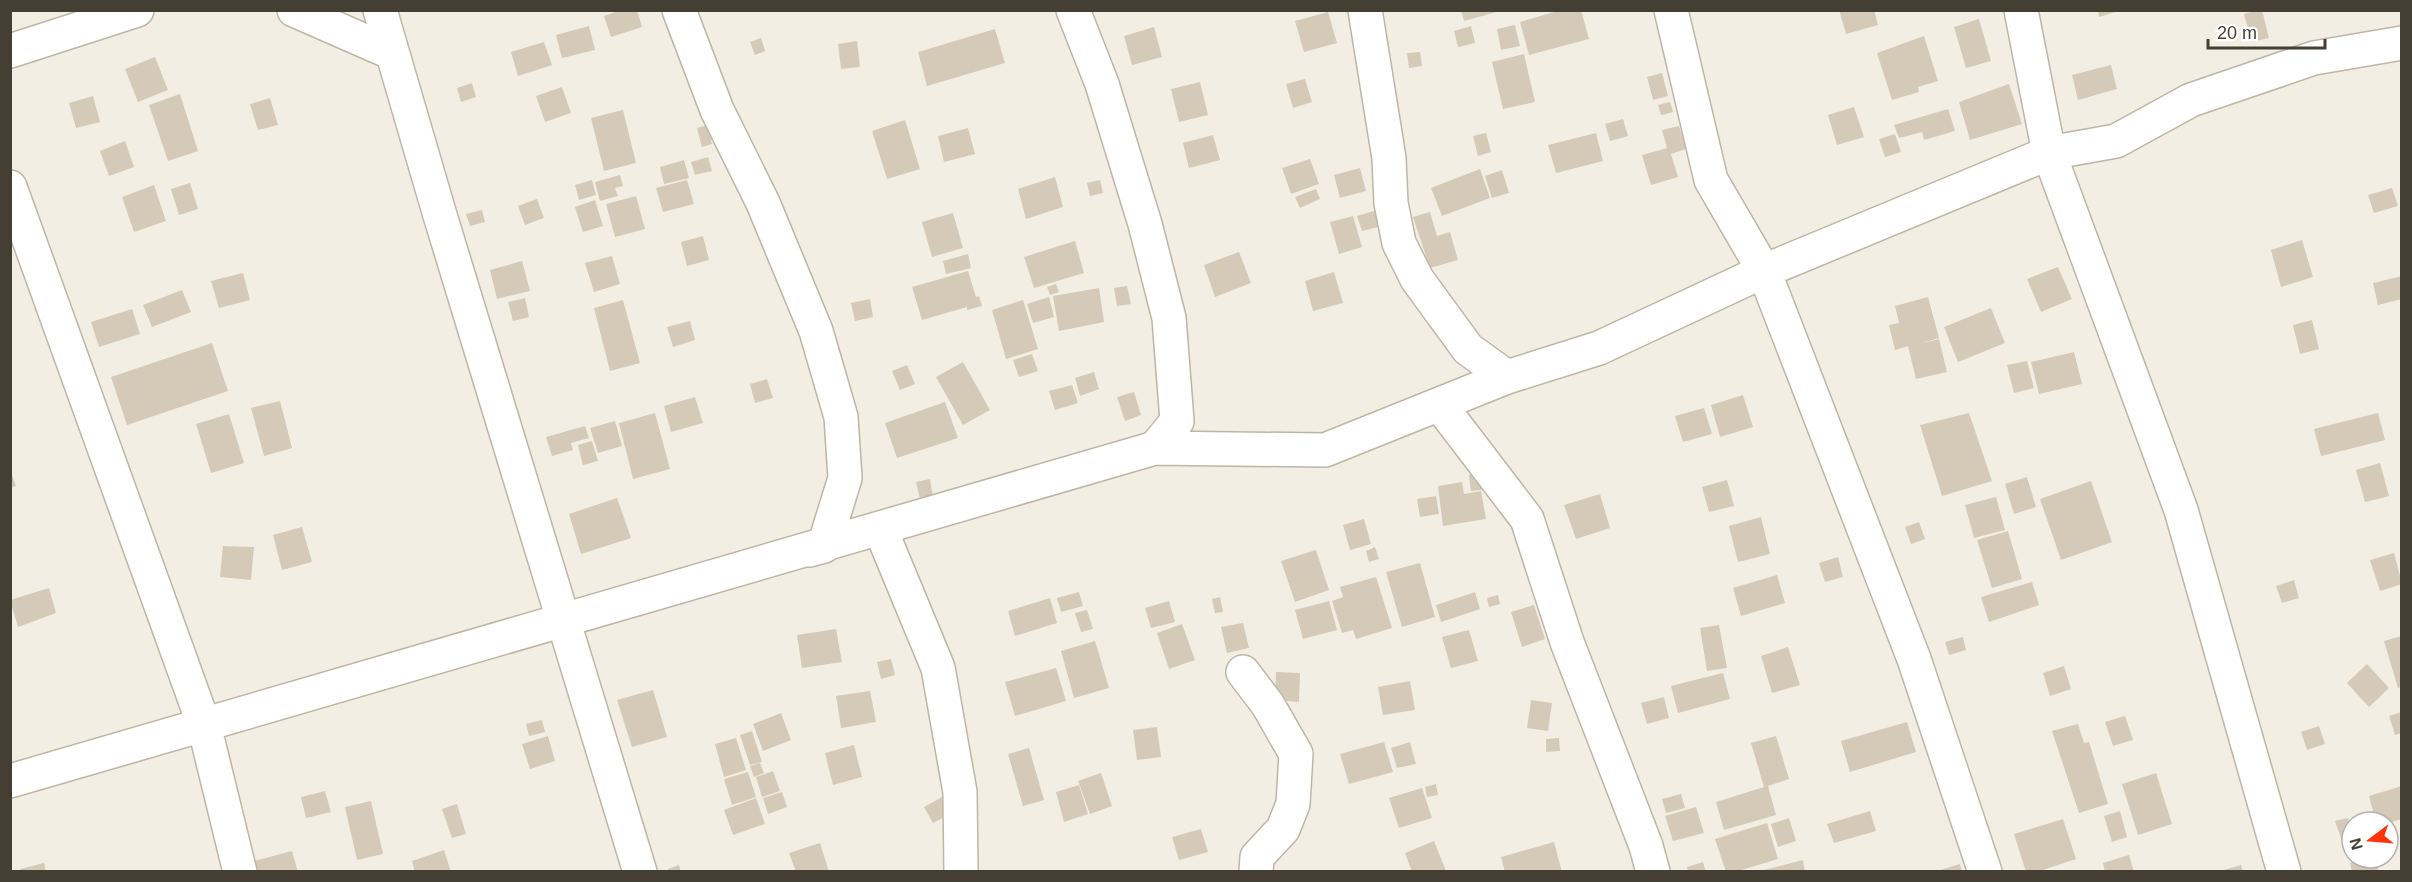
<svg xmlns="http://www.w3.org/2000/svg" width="2412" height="882" font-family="Arial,sans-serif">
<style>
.building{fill:#d5cab7}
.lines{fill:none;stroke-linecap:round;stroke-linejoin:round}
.minor-casing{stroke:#beb6a5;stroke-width:36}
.minor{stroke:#fff;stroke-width:33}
</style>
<rect width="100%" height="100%" fill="#f3eee3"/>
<path class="building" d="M621 10H637L642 27 611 37 604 16Z
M1461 10H1500V11L1464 21Z
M1561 10H1581L1589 39 1529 55 1520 22Z
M1839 10H1874L1878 25 1846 34Z
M2098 10H2118V11L2099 17Z
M2257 10H2262L2269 38 2252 42 2244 14Z
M1328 12 1337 43 1304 52 1295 21Z
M1979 19 1991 61 1966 68 1954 27Z
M1515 25 1520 46 1501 50 1497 29Z
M589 26 595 50 562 58 556 35Z
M1471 26 1475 43 1458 47 1454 31Z
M1154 27 1162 57 1132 65 1124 36Z
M995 29 1005 63 927 86 918 52Z
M1924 36 1938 81 1918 87 1919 92 1892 100 1877 53Z
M761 38 765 51 755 55 750 42Z
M857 41 860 67 841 69 838 44Z
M544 42 552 65 518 76 511 52Z
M1420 52 1422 66 1409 68 1407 53Z
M1524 54 1535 102 1503 109 1492 62Z
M155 57 168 90 138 102 125 69Z
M2111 65 2117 89 2078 100 2072 75Z
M1662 73 1668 96 1653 100 1647 77Z
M1305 79 1312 102 1293 108 1286 84Z
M1200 82 1208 115 1179 122 1171 89Z
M472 83 476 97 461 102 457 88Z
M2009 84 2022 124 1970 140 1959 102Z
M562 87 571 113 545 122 536 96Z
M180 94 198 151 168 161 149 105Z
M93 96 100 122 76 128 69 103Z
M270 98 278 125 258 130 250 104Z
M1670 102 1673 112 1661 115 1658 105Z
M1854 107 1864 137 1837 145 1828 115Z
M1948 109 1955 131 1924 140 1922 132 1899 138 1894 125Z
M623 110 636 163 604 171 591 118Z
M1623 119 1628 136 1610 141 1605 124Z
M905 120 920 169 887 179 872 131Z
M708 125 712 144 702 147 697 128Z
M1679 126 1686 149 1671 154 1678 177 1651 185 1642 155 1667 148 1662 130Z
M968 128 975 154 944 162 938 136Z
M1486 133 1491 152 1478 156 1473 136Z
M1596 133 1603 161 1556 173 1548 145Z
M1895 134 1901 152 1885 157 1879 139Z
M1213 135 1220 160 1189 168 1183 143Z
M125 141 134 167 109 176 100 151Z
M708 157 712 171 695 175 691 162Z
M1310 159 1319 184 1291 194 1282 168Z
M684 160 689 178 664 184 660 167Z
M1360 168 1366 191 1340 198 1334 175Z
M1480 169 1490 198 1442 216 1431 188Z
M1502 170 1509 193 1492 198 1485 176Z
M620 175 623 186 615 188 618 196 600 201 595 182Z
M1055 177 1063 207 1026 219 1018 189Z
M592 180 596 195 579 200 575 185Z
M687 180 694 204 663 212 656 188Z
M1100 180 1103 193 1090 196 1087 183Z
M190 183 198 209 179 215 171 189Z
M154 185 166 221 134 232 122 197Z
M2392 188 2398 206 2374 213 2368 195Z
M1316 189 1320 199 1300 208 1295 197Z
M636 196 645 229 615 237 606 204Z
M537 199 544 218 525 225 518 206Z
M595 200 603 226 583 232 575 207Z
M482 210 485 222 470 226 466 214Z
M1377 210 1382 226 1362 231 1357 216Z
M1430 212 1437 236 1450 232 1458 260 1430 268 1413 217Z
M953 213 963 248 932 257 922 222Z
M1353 216 1362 247 1339 254 1330 222Z
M703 236 709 260 687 266 681 242Z
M2302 240 2313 277 2281 287 2271 250Z
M1075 241 1084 273 1034 288 1024 257Z
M1239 252 1251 283 1215 297 1204 265Z
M968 254 971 268 946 274 943 261Z
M612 256 620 284 594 292 585 263Z
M522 261 530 291 497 299 490 270Z
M2058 267 2072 299 2041 312 2027 279Z
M968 271 976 297 979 296 982 306 967 310V307L922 320 912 287Z
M1334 272 1343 303 1313 311 1305 281Z
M243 273 250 300 219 308 211 281Z
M2402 276V299L2378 305 2373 283Z
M1056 284 1059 292 1050 295 1047 287Z
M1127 286 1131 304 1117 306 1114 288Z
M1099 288 1104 322 1059 331 1053 296Z
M182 290 191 312 152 327 143 305Z
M1049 297 1054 317 1033 323 1027 304Z
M1928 297 1939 338 1918 344 1939 339 1947 372 1916 379 1908 346 1895 350 1889 325 1899 323 1895 306Z
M525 298 529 317 513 321 508 302Z
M870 299 873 317 855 321 851 303Z
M623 300 640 363 610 371 594 308Z
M1023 300 1038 349 1006 359 992 310Z
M1991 308 2005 343 1958 362 1944 327Z
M132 309 140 334 99 347 91 322Z
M2312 320 2319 349 2300 354 2293 325Z
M690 321 695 340 673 347 667 327Z
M212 343 228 391 127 425 111 377Z
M2074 352 2082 384 2039 394 2031 362Z
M1032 354 1038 371 1019 377 1013 360Z
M2027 361 2034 388 2014 393 2007 365Z
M963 362 990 410 963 425 936 377Z
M907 365 915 384 900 390 892 371Z
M1094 372 1099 389 1080 396 1075 378Z
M767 379 773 398 755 403 750 384Z
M1072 385 1078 403 1055 410 1049 391Z
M1134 392 1141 415 1125 421 1117 397Z
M1743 395 1753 427 1720 437 1711 405Z
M695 397 703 423 671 432 664 406Z
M280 401 292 448 264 456 251 408Z
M945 402 958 438 897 458 885 423Z
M1704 408 1712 434 1683 442 1675 416Z
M655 413 670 469 633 479 619 423Z
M1969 413 1992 481 1942 496 1920 425Z
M2378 413 2385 440 2321 456 2314 429Z
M229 414 244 463 211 473 196 424Z
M615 421 622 446 598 453 590 428Z
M585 426 589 438 571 443 573 450 552 456 546 437Z
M592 441 598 461 583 465 578 445Z
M2380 463 2389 496 2365 502 2356 470Z
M10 469 16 486 10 488Z
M1485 473 1488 489 1471 491 1469 475Z
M2027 477 2036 507 2014 514 2005 484Z
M930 479 933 497 920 499 916 482Z
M1727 480 1734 506 1709 512 1702 487Z
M2091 481 2112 542 2061 560 2040 499Z
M1462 482 1464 494 1481 491 1486 519 1443 526 1438 486Z
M1600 494 1610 528 1576 539 1564 505Z
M1436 496 1439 514 1420 517 1417 499Z
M1996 497 2005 530 1974 538 1965 505Z
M617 498 631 538 581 554 569 514Z
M1761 517 1770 554 1738 562 1729 526Z
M1364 519 1371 544 1350 550 1343 525Z
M1919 522 1925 539 1911 544 1905 527Z
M302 527 312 562 282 570 273 535Z
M2008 531 2022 579 1992 588 1977 540Z
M223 546 254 547 251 580 220 577Z
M1375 547 1379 559 1369 562 1366 551Z
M1316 550 1329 590 1295 602 1281 561Z
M2394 553 2402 584 2380 591 2370 560Z
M1838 557 1843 577 1825 582 1819 563Z
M1420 563 1435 617 1402 627 1386 572Z
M1777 575 1785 603 1741 616 1733 588Z
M1376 577 1392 628 1356 639 1353 630 1342 633 1332 601 1343 597 1340 587Z
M2294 580 2299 598 2282 603 2276 586Z
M2032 582 2039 605 1989 622 1981 597Z
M49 588 56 613 18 627 10 600Z
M1079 592 1083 606 1061 612 1057 598Z
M1475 592 1480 609 1441 622 1436 605Z
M1498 595 1500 604 1489 607 1487 598Z
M1220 597 1223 612 1215 613 1212 599Z
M1050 598 1057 623 1015 636 1008 611Z
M1169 601 1175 622 1151 628 1145 608Z
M1329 601 1337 630 1303 639 1295 610Z
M1534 605 1545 639 1522 647 1511 612Z
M1087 610 1093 629 1081 632 1075 613Z
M1243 623 1249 648 1227 653 1221 627Z
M1182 624 1195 660 1169 669 1157 633Z
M1719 625 1727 668 1707 671 1700 628Z
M836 629 842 662 802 668 797 635Z
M1469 630 1478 661 1451 668 1442 637Z
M2402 636V687L2398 688 2384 641Z
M1963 637 1966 650 1949 655 1945 642Z
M1095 641 1109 688 1074 698 1061 651Z
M1788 647 1800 685 1772 693 1761 656Z
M891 659 895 675 881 679 877 662Z
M2367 664 2389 688 2369 707 2347 683Z
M2064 666 2071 689 2050 696 2043 673Z
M1056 668 1066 701 1015 716 1005 682Z
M1276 672 1300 673 1299 702 1275 700Z
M1723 673 1730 699 1678 713 1671 686Z
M1410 681 1415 710 1383 715 1378 687Z
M653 690 667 737 632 747 617 700Z
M870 691 876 722 841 728 836 696Z
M1664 697 1669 718 1647 724 1641 703Z
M1531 700 1552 703 1548 731 1527 728Z
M2402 712V733L2395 735 2389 716Z
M781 713 791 740 763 751 753 724Z
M2125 716 2133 740 2113 746 2105 722Z
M542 720 545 732 529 736 526 724Z
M1907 722 1916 752 1850 772 1841 741Z
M2078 724 2084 743 2089 742 2108 804 2079 813 2052 731Z
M2319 726 2325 744 2307 750 2301 732Z
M1157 727 1161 757 1137 760 1133 730Z
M752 731 762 762 750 765 740 735Z
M548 736 555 761 530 769 522 744Z
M1776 736 1789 779 1768 786 1776 815 1724 830 1716 802 1764 787 1751 743Z
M736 738 746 770 724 777 715 744Z
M1559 738 1560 751 1546 752V739Z
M1384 742 1393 772 1349 784 1340 754Z
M1410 742 1416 764 1397 768 1391 748Z
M854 745 862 777 833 785 825 753Z
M1029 748 1044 800 1023 806 1008 754Z
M760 763 764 773 754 777 750 766Z
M773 771 780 791 762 797 756 777Z
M748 772 756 797 732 805 724 779Z
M1101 773 1112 806 1090 814 1078 781Z
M2156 773 2172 824 2138 835 2122 784Z
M1436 784 1438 795 1427 797 1425 787Z
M1079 785 1088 814 1064 822 1056 792Z
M2402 786V819L2388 823 2376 822 2369 796Z
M1422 788 1432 818 1399 828 1389 798Z
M325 791 331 812 306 818 301 797Z
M782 792 787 807 768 814 763 798Z
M1681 794 1685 808 1666 813 1662 799Z
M942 797 951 814 933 823 924 807Z
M756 798 765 824 733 835 724 810Z
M371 801 383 854 357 860 345 807Z
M457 804 466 834 452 838 442 809Z
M1696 807 1704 833 1673 841 1665 816Z
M1870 811 1876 831 1834 843 1827 824Z
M2120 811 2127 837 2112 842 2104 816Z
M1789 818 1796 841 1778 847 1771 824Z
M2348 818 2352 838 2342 841 2335 821Z
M2063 819 2076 859 2037 872H2026L2014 834Z
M1767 823 1778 859 1735 872H1726L1715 839Z
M1201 829 1208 852 1179 860 1172 837Z
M1434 841 1446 871 1412 872 1405 853Z
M1554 842 1562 872H1505L1501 857Z
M820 843 829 872H796L789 853Z
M444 850 451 872H415L412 861Z
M292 851 298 872H257L254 861Z
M2129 855 2134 872H2105L2103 863Z
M2368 858H2375L2379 872H2352L2350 863Z
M1803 860 1805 872H1760V871Z
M1703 862 1706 872H1688L1687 867Z
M44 863 46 872H21L20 869Z
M1960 864 1962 872H1937V871Z
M679 865 681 872H669L668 869Z
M2241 865 2243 872H2220V871Z"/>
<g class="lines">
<defs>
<path id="minor" d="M294 10 392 53
M380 10 439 212 640 872
M679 10 717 110 763 203 816 331 841 417 845 478 824 546 809 550
M1073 10 1102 84 1145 224 1169 318 1177 421 1155 448
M1365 10 1389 158 1391 203 1399 243 1417 279 1468 349 1507 377
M1671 10 1711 180 1764 271 1914 659 1985 872
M2021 10 2049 153 2181 510 2284 872
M10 51 137 10
M10 187 204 725 240 872
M1440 405 1527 519 1567 642 1646 846 1653 872
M880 528 938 668 960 792 961 872
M1243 672 1268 705 1296 754 1293 804 1283 829 1257 857 1256 872
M10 781 1155 448 1325 450 1507 377 1599 348 1764 271 2049 153 2116 141 2191 100 2314 58 2402 43"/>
</defs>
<use href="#minor" class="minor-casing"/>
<use href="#minor" class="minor"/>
</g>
<rect width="2412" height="882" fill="none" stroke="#453e33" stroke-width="24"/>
<g transform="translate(2370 840) rotate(254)"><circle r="28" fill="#ffffff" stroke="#b5b2ad" stroke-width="1.5"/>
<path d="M0-4.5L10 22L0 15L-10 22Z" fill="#ff340d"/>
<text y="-9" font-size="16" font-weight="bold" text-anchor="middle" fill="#453e33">N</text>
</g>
<path d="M2208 39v9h117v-9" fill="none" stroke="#453e33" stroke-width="3"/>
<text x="2217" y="39" font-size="18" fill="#453e33" stroke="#ffffff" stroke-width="4.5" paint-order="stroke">20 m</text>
</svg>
